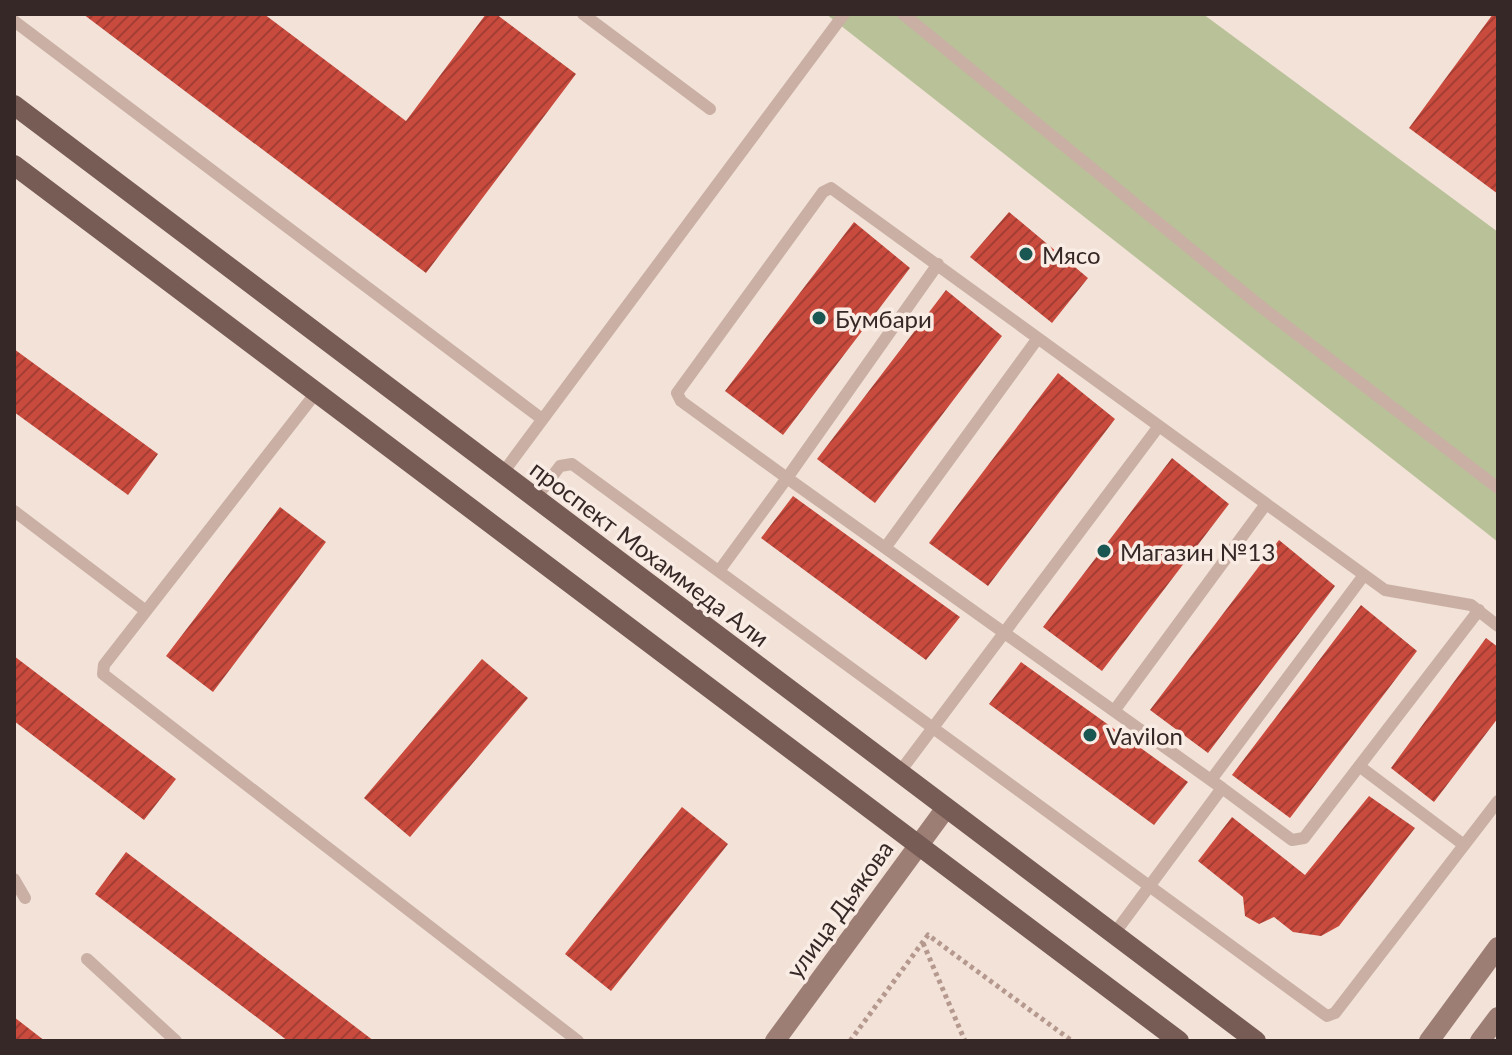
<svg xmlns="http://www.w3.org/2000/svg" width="1512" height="1055" font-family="Lato,sans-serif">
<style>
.grass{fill:#b9c198}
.building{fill:url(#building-hatch)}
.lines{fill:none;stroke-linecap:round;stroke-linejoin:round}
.path{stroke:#b6998e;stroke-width:5;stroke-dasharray:4 4;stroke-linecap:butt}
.lane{stroke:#caafa4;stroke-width:12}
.secondary{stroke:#9d7e75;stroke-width:20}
.primary{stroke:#775c56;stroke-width:20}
.poi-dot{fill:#1b5752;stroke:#f9ece4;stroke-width:3}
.labels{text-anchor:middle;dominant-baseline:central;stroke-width:7;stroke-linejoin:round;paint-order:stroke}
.poi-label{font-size:24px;fill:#352826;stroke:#f9ece4;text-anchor:start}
.street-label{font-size:24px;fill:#352826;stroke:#f9ece4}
</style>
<defs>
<pattern id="building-hatch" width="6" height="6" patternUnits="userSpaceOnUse" patternTransform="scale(2)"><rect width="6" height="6" fill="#c94b3e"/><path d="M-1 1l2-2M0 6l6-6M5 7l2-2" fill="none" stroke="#a43e34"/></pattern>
</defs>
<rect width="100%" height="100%" fill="#f2e2d8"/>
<path class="grass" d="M826 14H1203L1498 232V542Z"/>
<path class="building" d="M83 14H264L406 121 486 14H496L576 74 426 273Z
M1493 14H1498V194L1409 128Z
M1009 212 1088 278 1052 323 970 257Z
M854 222 910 268 783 435 725 391Z
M946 290 1002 336 875 503 817 459Z
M14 349 158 454 128 495 14 412Z
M1058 373 1115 419 988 586 929 543Z
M1172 458 1229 504 1102 671 1043 627Z
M793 496 960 617 926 660 761 538Z
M280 507 326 542 213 692 166 656Z
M1279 540 1335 586 1208 753 1150 710Z
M1361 605 1417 651 1290 818 1232 775Z
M1486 638 1498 647V718L1434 802 1391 768Z
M14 656 176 779 144 820 14 721Z
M482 659 528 698 410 837 364 798Z
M1021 662 1188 782 1154 825 989 704Z
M1369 796 1415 828 1339 926 1321 936 1293 932 1274 917 1259 924 1245 916 1243 897 1198 861 1232 817 1305 875Z
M682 807 728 844 611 991 565 954Z
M126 852 374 1041H288L95 894Z
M14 1017 45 1041H14Z"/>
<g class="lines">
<path class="path" d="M923 943 965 1041
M850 1041 928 935 1072 1041"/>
<path class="lane" d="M583 14 710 109
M903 14 1264 309 1498 488
M14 21 542 419
M938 264 787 478 1222 788
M315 394 104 665 103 674 578 1041
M502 474 844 14
M535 499 560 466 572 464 1327 1016 1335 1013 1498 801
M14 511 146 611
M885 548 1038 338
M719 571 787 478 681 401 677 393 823 192 831 188 1385 590 1471 605 1498 626
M1114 711 1266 504
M1359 766 1464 845
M899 773 1159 426
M1211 780 1364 575
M14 879 25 898
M1114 934 1222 788 1292 840 1304 838 1479 610
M87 959 176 1041"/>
<path class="secondary" d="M775 1041 946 808
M1429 1041 1498 947
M1480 1041 1498 1017"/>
<path class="primary" d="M14 105 1256 1041
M14 165 1179 1041"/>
</g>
<g class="poi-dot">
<circle cx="1026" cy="254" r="8"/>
<circle cx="819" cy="318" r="8"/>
<circle cx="1104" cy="551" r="8"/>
<circle cx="1090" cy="735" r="8"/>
</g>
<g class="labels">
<g class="poi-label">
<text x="1042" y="254">Мясо</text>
<text x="835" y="318">Бумбари</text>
<text x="1120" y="551">Магазин №13</text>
<text x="1106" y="735">Vavilon</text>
</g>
<g class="street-label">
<text transform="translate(650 553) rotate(37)">проспект Мохаммеда Али</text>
<text transform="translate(839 909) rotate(-54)">улица Дьякова</text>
</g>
</g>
<rect width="1512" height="1055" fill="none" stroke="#352826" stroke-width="32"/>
</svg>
